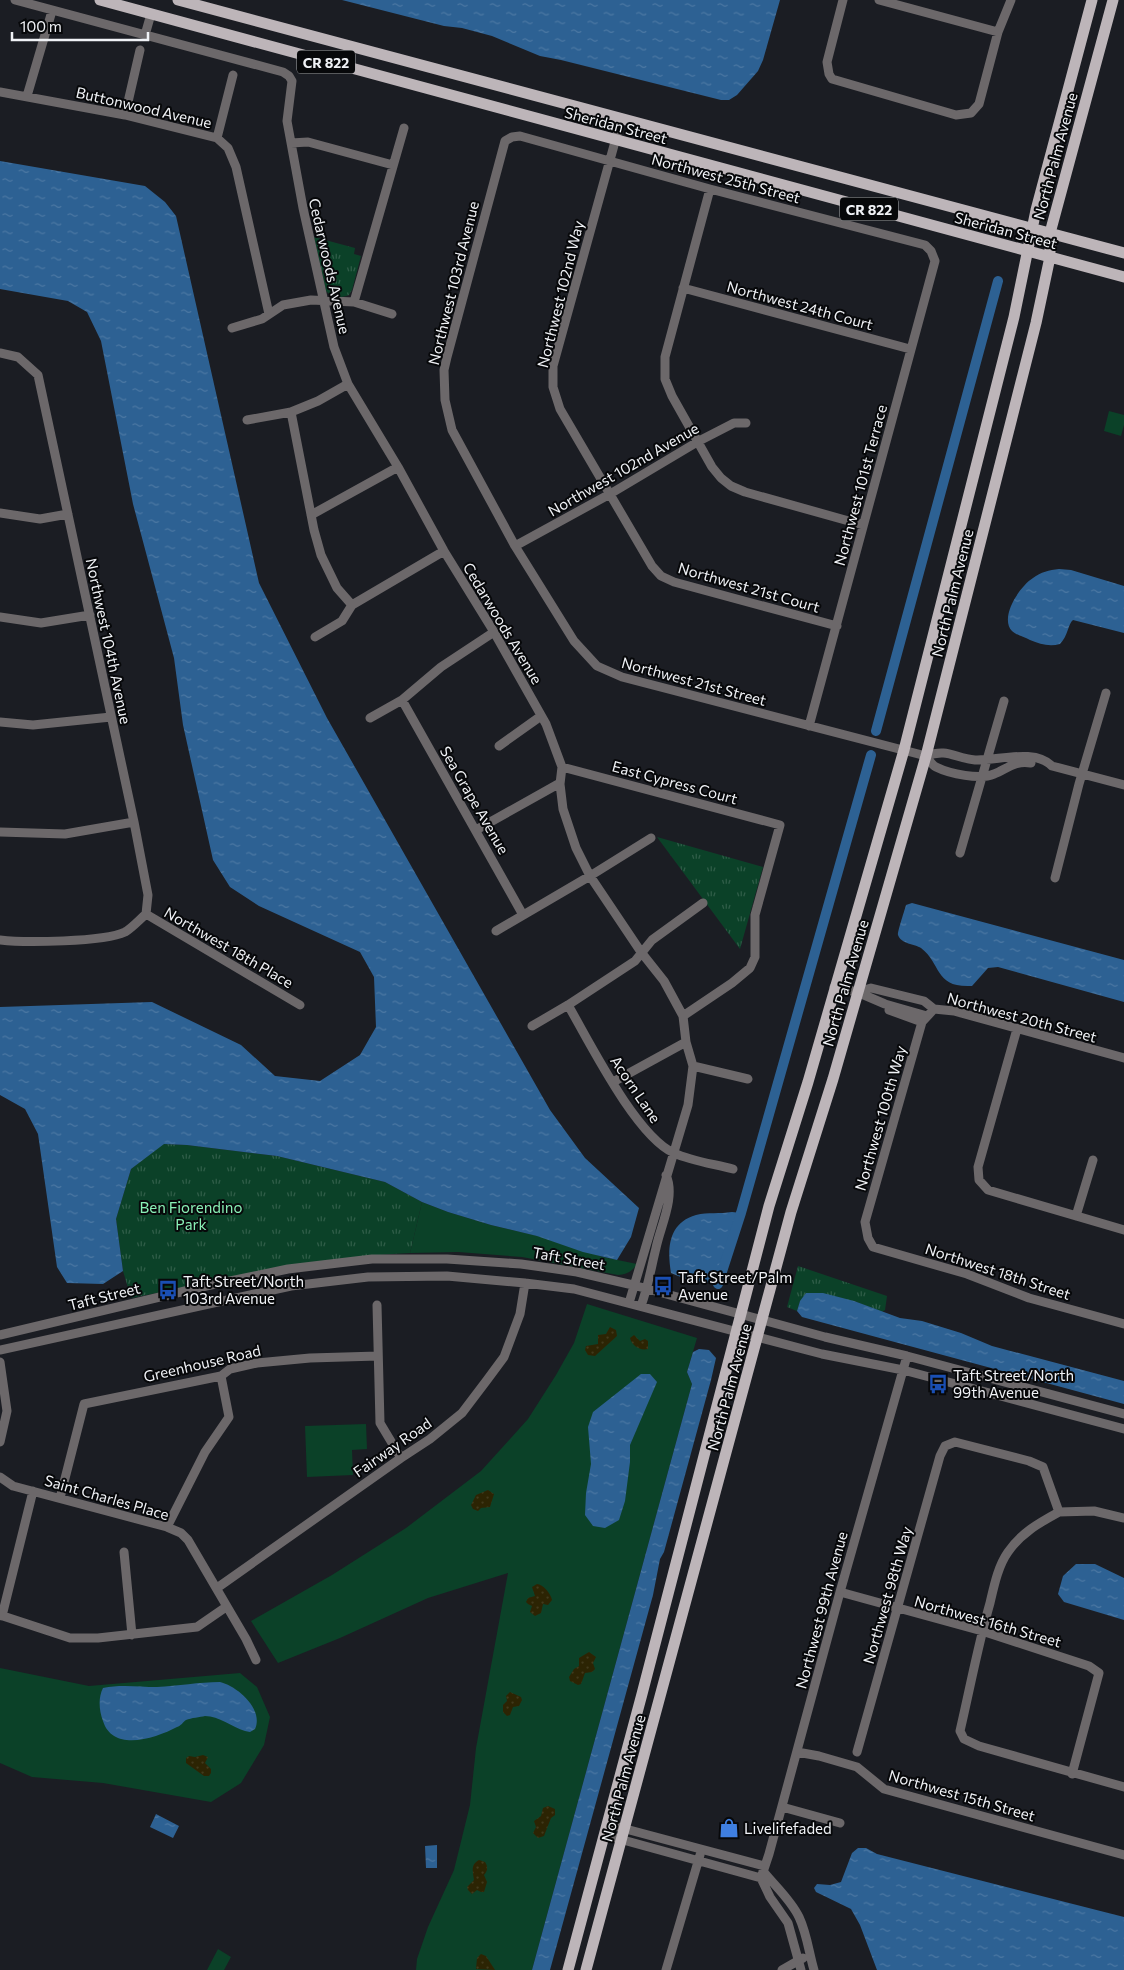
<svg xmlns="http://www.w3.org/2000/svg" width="1124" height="1970" font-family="Commissioner,sans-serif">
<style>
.green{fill:#0b4128}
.sand{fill:url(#sand-dots)}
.park{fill:url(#park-tufts)}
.water{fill:url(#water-ripples)}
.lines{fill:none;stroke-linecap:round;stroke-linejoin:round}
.canal{stroke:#2d6193;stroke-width:10}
.minor{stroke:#6c686a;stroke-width:9}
.major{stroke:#bdb5b9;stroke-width:11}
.labels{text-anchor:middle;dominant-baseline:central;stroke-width:4;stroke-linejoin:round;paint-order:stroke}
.shield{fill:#07080a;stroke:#aaacaf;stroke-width:1}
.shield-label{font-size:14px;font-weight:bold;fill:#f0f2f6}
.street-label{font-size:15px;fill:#f0f2f6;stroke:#07080a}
.park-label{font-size:15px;fill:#89f0b6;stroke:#07080a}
.poi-label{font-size:15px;fill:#f0f2f6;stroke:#07080a;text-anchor:start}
</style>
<defs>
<pattern id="sand-dots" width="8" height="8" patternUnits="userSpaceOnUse" patternTransform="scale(1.25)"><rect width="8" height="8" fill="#2c2403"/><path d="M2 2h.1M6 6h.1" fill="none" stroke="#413a1c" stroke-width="1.8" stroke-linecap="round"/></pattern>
<pattern id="park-tufts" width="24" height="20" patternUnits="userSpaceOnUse" patternTransform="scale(1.25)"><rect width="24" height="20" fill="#0b4128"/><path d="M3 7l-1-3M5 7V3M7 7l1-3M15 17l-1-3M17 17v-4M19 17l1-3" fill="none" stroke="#2f5d48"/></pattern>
<pattern id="water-ripples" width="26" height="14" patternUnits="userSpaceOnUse" patternTransform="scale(1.25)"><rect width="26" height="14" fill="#2d6193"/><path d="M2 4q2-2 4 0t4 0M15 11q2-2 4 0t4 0" fill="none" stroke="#4c78a3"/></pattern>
</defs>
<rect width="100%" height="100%" fill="#1b1d23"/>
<path class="green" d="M1109 411 1124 415V425L1121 436 1104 431Z
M422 1202 448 1212 491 1225 538 1236 603 1257 637 1264C632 1272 627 1274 618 1275L522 1257 458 1252 410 1253Z
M587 1304 697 1338 687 1372 692 1384 532 1970H416L417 1959 428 1927 454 1870 470 1805 476 1748 508 1573 428 1598 340 1638 278 1663 251 1621 332 1575 406 1528 481 1471 528 1419 556 1375 574 1343Z
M366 1424 367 1449 352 1450 353 1475 307 1477 305 1426Z
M0 1668 89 1686 240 1673 257 1687 270 1717 264 1745 241 1783 211 1802 103 1783 32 1777 0 1763Z
M218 1949 231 1957 224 1970H207Z"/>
<path class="sand" d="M610 1327 616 1330 617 1336 595 1356 588 1355 585 1350 586 1346 598 1344V1335L606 1334Z
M634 1335 640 1341 645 1339 648 1341V1349C640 1351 632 1346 630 1338Z
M488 1490 494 1494 490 1507 481 1508 478 1511 473 1509 471 1505 476 1495Z
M537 1584C543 1584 551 1594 552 1600L548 1605 543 1604 541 1613 535 1616 530 1612 532 1606 528 1604 526 1602 528 1598 535 1596 532 1587Z
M589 1652 596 1657 593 1663 595 1669 592 1672 585 1673 581 1684 578 1685 570 1681 569 1677 574 1669 579 1666V1658Z
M510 1692 521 1697 522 1700 519 1706 513 1707 510 1715 507 1716 503 1712V1705L507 1701 506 1696Z
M203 1755 208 1757 205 1763 211 1769V1773L209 1776H204L186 1763V1758L189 1756 195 1757Z
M548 1806 555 1809V1815L551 1818 544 1836 538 1838 533 1833 536 1827 534 1821 541 1816 543 1808Z
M479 1860 485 1862C488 1866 488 1871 484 1875L487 1882 484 1892H481L477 1890 472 1894 468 1890 467 1887 474 1880C473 1872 470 1865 479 1860Z
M481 1954 486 1956 495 1970 476 1969 477 1958Z"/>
<path class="park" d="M314 237 355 248 354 254 361 256 352 290 349 295C340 298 333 299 326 291Z
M657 837 763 867 740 949Z
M163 1144 187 1145 277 1156 385 1182 422 1202 410 1253C318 1257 222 1281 131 1298L123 1271 116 1219 131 1169Z
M798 1266 887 1296 885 1310 882 1312 854 1301H800L797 1311 787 1307Z"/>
<path class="water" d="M342 0H780L763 60 758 71 737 95 729 100H721L561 60 540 56 492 36 462 28 444 26Z
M0 161 145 186 165 202 176 216 259 583 327 718 550 1110 585 1158 639 1208 631 1237 617 1260 583 1252 537 1236 491 1225 448 1212 422 1202 385 1182 277 1156 187 1145 164 1144 131 1169 116 1219 123 1271 103 1284 67 1283 57 1267 38 1134 25 1109 0 1095V1007L152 1002 241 1045 275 1076 320 1081 360 1055 376 1027 374 977 360 952 259 906 230 887 213 860 183 725 174 658 133 504 101 341 87 312 68 301 0 289Z
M1059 569 1071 570 1124 586V633L1073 620C1068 624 1068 636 1060 644 1049 647 1040 644 1030 640 1024 637 1016 635 1012 631 999 617 1020 586 1033 578 1041 572 1049 570 1059 569Z
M912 903 1124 960V1002L998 967 988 968 972 986C934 988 942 964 921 948 915 944 901 944 898 935 897 933 905 909 906 905Z
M732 1212 741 1213 718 1284 688 1280 671 1273C667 1249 668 1223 696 1215 708 1212 720 1214 732 1212Z
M806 1293H823L854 1301 900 1318 922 1321 961 1333 992 1346 1124 1381V1404L802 1317 797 1311 800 1301Z
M699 1349 709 1350 716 1358 711 1380 664 1552 660 1559 653 1595 550 1970H532L692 1384 687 1372 693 1352Z
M641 1374H650L657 1382 630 1445V1462L625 1501 619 1520 605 1528 593 1526 585 1515 586 1493 591 1464 588 1427 593 1412Z
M1076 1564H1095L1124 1578V1620L1064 1602 1058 1594 1063 1576Z
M220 1682C237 1686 264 1709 255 1729L250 1732 245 1731C232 1727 219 1716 205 1716 200 1717 191 1718 186 1720 183 1722 181 1726 177 1727 156 1738 113 1753 103 1721 99 1710 98 1698 103 1688 121 1684 139 1687 157 1687 178 1686 199 1682 220 1682Z
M156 1814 179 1826 173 1838 150 1827Z
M437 1845V1868H426L425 1846Z
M858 1848H866L877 1854 1124 1917V1970H877L860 1925 851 1909 816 1892 814 1888 817 1884 830 1885 841 1882 852 1853Z"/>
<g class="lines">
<path class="canal" d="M876 731 998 281
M718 1284 741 1213 871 755"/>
<path class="minor" d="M15 0 283 72 289 76 292 81 287 121 303 208 334 347 348 384 398 467 444 551 494 632 546 724 562 767 560 784 563 809 576 848 590 876 641 952 664 981 683 1016 686 1042 693 1066 688 1105 629 1303
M843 0 827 62 829 74 832 79 956 115 971 113 979 104 998 32 1011 0
M879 0 998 32
M145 35 151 14
M0 92 125 115 217 138 228 148 236 167 269 314
M27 96 52 11
M125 115 140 50
M621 120 553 366V387L560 409 652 566 661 576 674 582 837 626
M217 138 233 75
M291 143 308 142 393 165
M710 189 665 357V379L672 396 712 467 721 478 731 486 745 492 863 525
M683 288 910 349
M354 302 404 128
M232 328 262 319 283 305 311 300 354 302 392 314
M0 353 18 357 38 375 134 822 148 895 146 914
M291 412 314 530 321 555 337 588 352 605
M247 420 291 412 318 401 348 384
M0 513 40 519 68 514
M311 515 398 467
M515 546 610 494 699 441 734 423H746
M0 617 41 623 90 615
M315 637 342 621 352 605 444 551
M402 700 523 915
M370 718 402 700 441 667 494 632
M0 722 33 725 111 717
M809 726 935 261 931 251 925 245 710 189 520 136 512 137 505 141 447 357 444 370 445 400 452 430 515 546 574 641 597 666 622 677 926 756C948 748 954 758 975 760 998 761 1034 748 1052 766L1124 785
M499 746 541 716
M926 756C929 760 932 765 936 767 950 774 980 780 994 774 1007 769 1015 760 1031 763
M562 767 780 825 755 915V957L750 968 732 983 683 1016
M476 830 560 783
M0 832 65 834 134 822
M960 853 1004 701
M1055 878 1079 784 1106 693
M496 931 590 876 651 838
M0 940C24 943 104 942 125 932 132 928 139 920 146 914L300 1005
M834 987 857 992 885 1004 927 1016
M857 992 871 988 924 1001 934 1009 954 1011 1124 1058
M568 1005C590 1043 636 1136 674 1153 691 1161 714 1164 733 1169
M934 1009 922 1022 865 1222 868 1238 873 1247 967 1274 1029 1298 1124 1324
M889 1010 922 1022
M532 1026 568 1005 635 961 652 940 703 903
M1017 1029 978 1167 979 1180 988 1190 1124 1230
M693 1066 748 1079
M613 1082 686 1042
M1076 1216 1093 1160
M377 1305 380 1423 401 1458
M641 1306C648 1287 651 1268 656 1248 660 1227 676 1197 666 1175
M0 1335 206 1286 288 1269 372 1259H447L521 1264 577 1272 633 1285 825 1337 907 1356 1124 1414
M0 1350 291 1286 368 1277 447 1276 525 1283 574 1289 822 1354 903 1370 1124 1429
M0 1362 7 1411 0 1442
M0 1477 13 1486 167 1527 181 1533 188 1540 246 1639 256 1660
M60 1498 84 1404 221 1376 230 1369 257 1363 310 1358 378 1356
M1059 1512C1039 1523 1021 1533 1008 1552 998 1566 994 1586 990 1603 978 1645 970 1688 960 1731L964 1739 979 1746 1124 1787
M167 1527 205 1452 229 1417 221 1376
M124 1552 132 1635
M217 1588 401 1458 430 1439 462 1413 487 1380 504 1357 520 1314 525 1283
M840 1592 982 1631 1089 1666 1099 1673 1072 1774
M0 1615 70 1638H98L197 1627 226 1607
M2 1616 33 1491
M797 1752 819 1756 857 1767 884 1789 1124 1855
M857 1752 940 1456 945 1446 955 1442 1029 1461 1043 1467 1059 1512 1094 1511 1124 1518
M782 1807 840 1823
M607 1824 764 1866
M605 1835 761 1878
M763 1871C775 1886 791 1900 799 1917 807 1934 809 1953 814 1970
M666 1970 700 1855
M782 1970 803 1958
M801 1970 788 1923 770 1897 761 1878 769 1854 840 1592 907 1356"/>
<path class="major" d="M100 0 1124 277
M178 0 1124 253
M568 1970 642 1694 769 1206 808 1082 904 750 1014 317 1036 210 1092 0
M586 1970 791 1212 833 1079 926 756 1036 323 1050 257V233L1113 0"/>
</g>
<defs>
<symbol id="bus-bare" viewBox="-9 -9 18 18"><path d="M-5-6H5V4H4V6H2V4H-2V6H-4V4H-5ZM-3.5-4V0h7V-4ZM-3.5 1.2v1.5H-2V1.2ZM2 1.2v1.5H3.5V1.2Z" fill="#1a4fb4" stroke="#07080a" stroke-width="2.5" paint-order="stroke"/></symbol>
<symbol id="shop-bare" viewBox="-9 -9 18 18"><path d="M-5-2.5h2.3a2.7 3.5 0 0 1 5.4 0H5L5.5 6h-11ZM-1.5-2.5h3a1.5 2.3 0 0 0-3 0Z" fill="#3f7fe0" stroke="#07080a" stroke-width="2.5" paint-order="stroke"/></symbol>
</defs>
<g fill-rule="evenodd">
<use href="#bus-bare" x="649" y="1272" width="28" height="28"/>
<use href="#bus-bare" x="154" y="1276" width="28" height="28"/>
<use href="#bus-bare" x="924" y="1370" width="28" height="28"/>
<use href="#shop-bare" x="715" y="1814" width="28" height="28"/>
</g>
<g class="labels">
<g class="shield">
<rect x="297" y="50.5" width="58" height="23" rx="4"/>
<rect x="840" y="197.5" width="58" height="23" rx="4"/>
</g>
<g class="shield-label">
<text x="326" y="62">CR 822</text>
<text x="869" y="209">CR 822</text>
</g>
<g class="street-label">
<text transform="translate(144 107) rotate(13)">Buttonwood Avenue</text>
<text transform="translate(616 125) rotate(15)">Sheridan Street</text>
<text transform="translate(1055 156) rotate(-75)">North Palm Avenue</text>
<text transform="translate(726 178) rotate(15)">Northwest 25th Street</text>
<text transform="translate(1006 230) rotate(15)">Sheridan Street</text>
<text transform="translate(330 266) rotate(77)">Cedarwoods Avenue</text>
<text transform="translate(453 283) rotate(-76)">Northwest 103rd Avenue</text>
<text transform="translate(560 294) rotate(-76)">Northwest 102nd Way</text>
<text transform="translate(800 305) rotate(15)">Northwest 24th Court</text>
<text transform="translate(623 469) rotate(-30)">Northwest 102nd Avenue</text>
<text transform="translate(860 485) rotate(-75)">Northwest 101st Terrace</text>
<text transform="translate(749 587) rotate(16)">Northwest 21st Court</text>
<text transform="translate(952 593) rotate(-76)">North Palm Avenue</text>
<text transform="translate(503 623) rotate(59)">Cedarwoods Avenue</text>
<text transform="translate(109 641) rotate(78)">Northwest 104th Avenue</text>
<text transform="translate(694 681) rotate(15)">Northwest 21st Street</text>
<text transform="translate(675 782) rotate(15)">East Cypress Court</text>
<text transform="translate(475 800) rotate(60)">Sea Grape Avenue</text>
<text transform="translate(229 947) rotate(30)">Northwest 18th Place</text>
<text transform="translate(845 983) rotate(-74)">North Palm Avenue</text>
<text transform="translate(1022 1017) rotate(15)">Northwest 20th Street</text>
<text transform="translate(636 1089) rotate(56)">Acorn Lane</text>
<text transform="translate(880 1118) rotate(-74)">Northwest 100th Way</text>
<text transform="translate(569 1258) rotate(10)">Taft Street</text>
<text transform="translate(998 1271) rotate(18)">Northwest 18th Street</text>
<text transform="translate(104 1296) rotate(-14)">Taft Street</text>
<text transform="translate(202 1363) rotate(-13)">Greenhouse Road</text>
<text transform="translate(729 1387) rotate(-75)">North Palm Avenue</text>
<text transform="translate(392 1447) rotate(-35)">Fairway Road</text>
<text transform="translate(107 1497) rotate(16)">Saint Charles Place</text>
<text transform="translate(887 1595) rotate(-74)">Northwest 98th Way</text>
<text transform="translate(821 1610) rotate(-75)">Northwest 99th Avenue</text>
<text transform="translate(988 1621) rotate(16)">Northwest 16th Street</text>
<text transform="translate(623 1778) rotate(-75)">North Palm Avenue</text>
<text transform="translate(962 1795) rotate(16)">Northwest 15th Street</text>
</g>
<g class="park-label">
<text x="191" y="1207">Ben Fiorendino<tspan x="191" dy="17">Park</tspan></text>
</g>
<g class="poi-label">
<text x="678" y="1277">Taft Street/Palm<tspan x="678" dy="17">Avenue</tspan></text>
<text x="183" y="1281">Taft Street/North<tspan x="183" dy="17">103rd Avenue</tspan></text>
<text x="953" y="1375">Taft Street/North<tspan x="953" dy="17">99th Avenue</tspan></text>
<text x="744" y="1828">Livelifefaded</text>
</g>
</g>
<path d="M12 32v8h136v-8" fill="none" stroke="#f0f2f6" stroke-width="2.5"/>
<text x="20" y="32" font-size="15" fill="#f0f2f6" stroke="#07080a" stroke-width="4" paint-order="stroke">100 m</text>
</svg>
